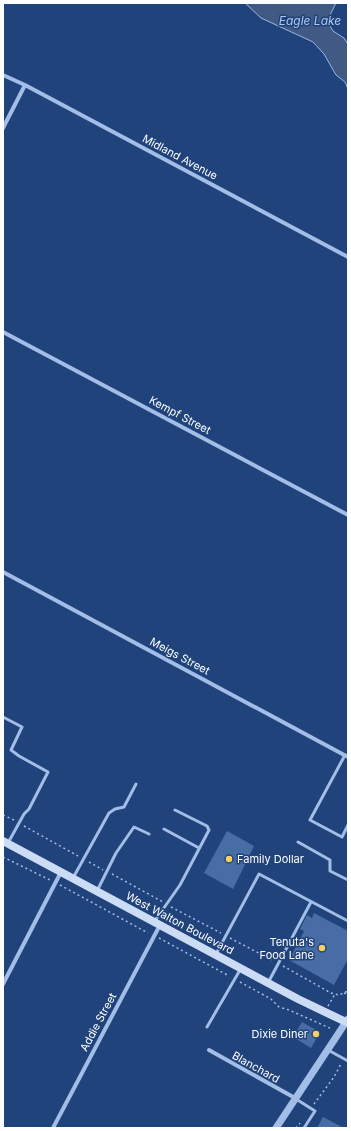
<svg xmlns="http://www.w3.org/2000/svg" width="351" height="1131" font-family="Inter,sans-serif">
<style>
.water{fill:#405a84;stroke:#96b7e8}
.building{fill:#486da5}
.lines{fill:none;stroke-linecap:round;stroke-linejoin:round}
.path{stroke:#a2bde6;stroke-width:1.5;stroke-dasharray:2 3;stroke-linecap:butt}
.service{stroke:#a2bde6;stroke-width:3}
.minor{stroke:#a2bde6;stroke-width:4}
.tertiary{stroke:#a2bde6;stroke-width:7}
.secondary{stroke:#ccdcf5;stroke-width:8}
.poi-dot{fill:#f4d262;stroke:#20437c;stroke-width:1.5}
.labels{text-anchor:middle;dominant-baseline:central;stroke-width:3;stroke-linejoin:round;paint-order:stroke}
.street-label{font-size:11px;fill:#fff;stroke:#20437c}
.poi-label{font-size:11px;fill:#fff;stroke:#20437c;text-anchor:end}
.water-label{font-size:12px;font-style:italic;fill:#adc7ee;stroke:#20437c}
</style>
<rect width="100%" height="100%" fill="#20437c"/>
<path class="water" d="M245 3H336L327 21 333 31 344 38 348 44V89L345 82 336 75 324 54 313 42 261 18Z"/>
<path class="building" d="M227 831 254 846 233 889 204 873Z
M314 913 348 931V959L334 985 289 960 304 931 300 929 307 915 312 918Z
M302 1022 320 1032 311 1048 293 1037Z
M323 1117 344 1128H317Z"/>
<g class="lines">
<path class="path" d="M3 815 14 820
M24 826 78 856
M3 857 50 880
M89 862 103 870
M112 874 163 902
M60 885 148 933
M171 907 221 933
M159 938 229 976
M230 938 274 961
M283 966 331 993 339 995 348 991
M240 982 271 999 279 1007 289 1010 332 1029
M344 993 348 995
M328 1006 335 994
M314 1104 334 1077 341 1064
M296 1128 300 1123"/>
<path class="service" d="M3 717 22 727 11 750 19 756 48 772 29 809 24 814 8 843
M345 755 310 820 342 837 348 825
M164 829 199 848
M298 842 330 860V871L348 880
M73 878 109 813 115 809 124 807 136 784
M97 891 116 853 134 827 149 834
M154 922 180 885 209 830 207 826 175 810
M216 954 259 874 348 921
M269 981 311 902
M207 1027 240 970
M328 1050 348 1061
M296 1099 315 1111 304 1128"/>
<path class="minor" d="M3 75 25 85 348 257
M3 128 25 85
M3 332 348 515
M3 572 348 757
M3 984 61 872
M209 1050 295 1098
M53 1128 160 925"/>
<path class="tertiary" d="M276 1128 348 1019"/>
<path class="secondary" d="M3 841 298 999 348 1023"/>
</g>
<g class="poi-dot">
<circle cx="229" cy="859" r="4"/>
<circle cx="322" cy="948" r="4"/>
<circle cx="316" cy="1034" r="4"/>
</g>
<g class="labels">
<g class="street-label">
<text transform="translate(180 157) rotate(28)">Midland Avenue</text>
<text transform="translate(180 415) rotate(28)">Kempf Street</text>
<text transform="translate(180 656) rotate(28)">Meigs Street</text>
<text transform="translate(180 923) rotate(28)">West Walton Boulevard</text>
<text transform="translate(98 1022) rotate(-62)">Addie Street</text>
<text transform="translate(256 1067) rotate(29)">Blanchard</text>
</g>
<g class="poi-label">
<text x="237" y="859" text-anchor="start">Family Dollar</text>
<text x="314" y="942">Tenuta's<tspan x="314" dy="13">Food Lane</tspan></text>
<text x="308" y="1034">Dixie Diner</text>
</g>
<g class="water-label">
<text x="310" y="20">Eagle Lake</text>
</g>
</g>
<rect width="351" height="1131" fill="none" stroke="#ffffff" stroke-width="8"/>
</svg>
